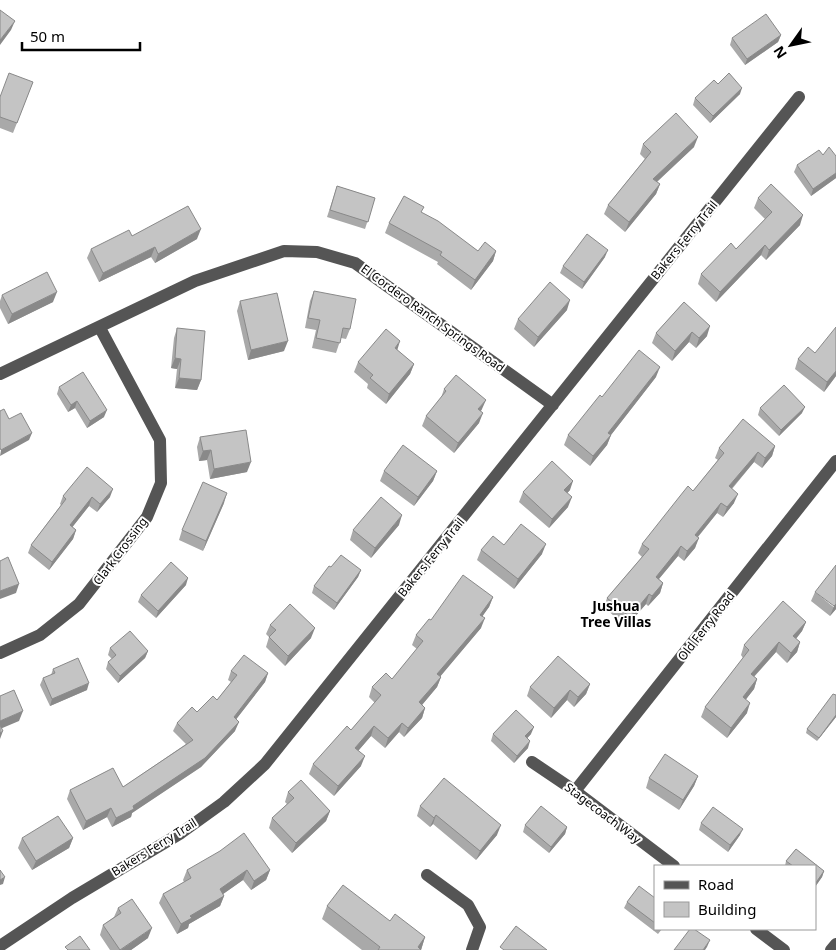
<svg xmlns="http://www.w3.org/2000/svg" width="836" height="950" font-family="'Noto Sans',sans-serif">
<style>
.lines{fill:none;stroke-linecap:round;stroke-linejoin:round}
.minor{stroke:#555;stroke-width:12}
.wall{fill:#a9a9a9}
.shaded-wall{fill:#898989}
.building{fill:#c4c4c4;stroke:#898989}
.labels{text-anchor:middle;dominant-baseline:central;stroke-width:4;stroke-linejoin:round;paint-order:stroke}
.street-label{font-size:12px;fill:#000;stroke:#fff}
.neighbourhood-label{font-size:14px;font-weight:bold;fill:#000;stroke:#fff}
</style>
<rect width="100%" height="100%" fill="#fff"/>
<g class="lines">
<path class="minor" d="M0 374 195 281 284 251 317 252 355 263 553 405
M0 653 40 635 79 604 147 517 161 483 160 440 100 328
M532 762 575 791 674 866
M575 791 836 461
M427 875 468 905 480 927 472 950
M756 929 784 950
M0 946 72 898 181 833 224 802 265 764 799 97
M831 950 836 944"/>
</g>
<path class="wall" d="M781 35 778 42 745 65 730 45 732 38Z
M33 82 13 133 0 128V97Z
M718 84 740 94 710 123 693 105 695 98Z
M643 144 694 147 657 182 660 184 656 194 625 232 604 214 608 205 645 159 640 154Z
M823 155 836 156V178L811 196 794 172 797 165Z
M337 186 375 198 365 229 327 217Z
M758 198 800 225 766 260 761 255 716 302 698 284 701 274 736 249 765 219 754 208Z
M422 213 478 251H496L493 261 471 290 437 264 438 262 385 233 389 223Z
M132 236 197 239 155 263 151 257 99 282 87 258 91 249Z
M605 257 582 289 560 273 563 266Z
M314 291 350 329 346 339 341 338 336 353 312 348 316 330 305 328 310 301Z
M2 295 53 302 8 324 0 308V301Z
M240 301 284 351 248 360 237 311Z
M684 302 707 336 696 348 689 342 672 361 652 343 656 333Z
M567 310 534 347 514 329 518 319Z
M177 328 201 380 197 390 175 388 177 369 171 368 174 338Z
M397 350 414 364 410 374 386 404 367 388 368 384 354 372 358 362Z
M815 353 836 376 824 392 795 369 798 359Z
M656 377 611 435 607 445 590 466 564 445 568 435 602 397Z
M59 387 104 417 87 428 75 408 68 412 57 394Z
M444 389 482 409 481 411 479 423 454 453 422 426 426 416 441 398Z
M760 408 802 413 779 436 758 415Z
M200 437 247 472 210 479 207 460 199 461 197 447Z
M775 446 772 456 762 468 754 462 732 489 734 503 723 517 717 513 698 537 695 548 684 561 678 556 659 579 663 583 660 593 648 606 646 604 626 627 604 607 607 598 642 557 638 553 642 544 693 491 718 460 715 458 719 448Z
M384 471H437L433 481 414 506 380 481Z
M570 490 567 493 568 507 549 528 519 502 523 492Z
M63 496 110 497 97 512 89 506 72 527 76 530 73 539 49 570 28 553 31 545 61 505 60 504Z
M224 503 203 551 179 540 182 530Z
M399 525 371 558 350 540 353 530Z
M504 545 542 554 514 589 477 560 481 550Z
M331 567 361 570 358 577 334 610 312 593 314 586Z
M186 585 156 618 138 602 141 595Z
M815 592 836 609 830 616 811 601Z
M493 597 489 607 482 616 481 628 440 676 441 677 437 687 422 705 425 708 422 718 404 737 399 732 385 748 371 736 358 751 361 766 334 796 309 774 313 764 351 730 375 703 369 697 372 687 392 679 417 649 412 645 416 635 431 620Z
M806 622 802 631 796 639 800 642 797 652 787 663 776 652 754 677 757 679 754 689 746 699 747 713 727 738 701 717 705 707 743 658 741 655 744 645Z
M270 625 311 638 285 666 266 647 269 637 266 634Z
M110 648 148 651 145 658 118 683 106 669 108 662 112 659 108 655Z
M53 669 87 690 50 706 40 685 43 678 51 675Z
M231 671 268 673 265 682 236 719 235 731 201 767 132 813 131 817 112 827 107 817 83 830 67 799 70 790 123 787 186 744 173 731 177 723 217 700 231 682 228 680Z
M590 684 586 694 574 707 567 700 551 718 527 696 530 687Z
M836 695V717L817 741 806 733 807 729Z
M493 734H531L527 738 528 748 514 763 491 741Z
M698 776 694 786 679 810 646 788 649 778Z
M288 792 330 811 326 821 292 853 269 828 272 818 287 804 285 802Z
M420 806 497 835 476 860 433 824 430 827 417 816Z
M701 823 740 835 728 852 699 830Z
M525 825 567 827 565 834 549 853 523 832Z
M22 838H73L69 848 32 870 18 848Z
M796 849 824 871 822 877 815 887V866H785L786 861Z
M187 870H270L266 880 251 890 243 880 223 894 224 896 220 906 189 924 188 928 177 934 159 903 163 894 184 882 183 880Z
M655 898V929H662L658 934 624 908 627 902Z
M327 906 390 921 425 937 421 950H362L322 919Z
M118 908 148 938 131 950H110L100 935 103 925 114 917Z"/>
<path class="shaded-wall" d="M15 21 11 30 0 45V40Z
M781 35 778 42 745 65 747 59Z
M742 88 740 94 710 123 713 116Z
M698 137 694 147 649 189 653 179Z
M836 173V178L811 196 813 189Z
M660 184 656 194 625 232 629 222Z
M803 215 800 225 766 260 769 250Z
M201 229 197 239 155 263 158 254Z
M765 245 761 255 716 302 720 292Z
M155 247 151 257 99 282 103 273Z
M608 250 605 257 582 289 584 282Z
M496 251 493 261 471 290 475 280Z
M57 292 53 302 8 324 12 314Z
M570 300 567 310 534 347 538 337Z
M710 326 707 336 696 348 699 338Z
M692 332 689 342 672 361 675 351Z
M288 341 284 351 248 360 251 350Z
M400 341 397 351 395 348Z
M175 358 181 359 177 369 171 368Z
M414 364 410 374 386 404 389 394Z
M660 367 656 377 607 440 611 435 607 445 590 466 593 456 608 433Z
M836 371V376L824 392 827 382Z
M179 378 201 380 197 390 175 388Z
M486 400 482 409 474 419 478 409Z
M77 401 75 408 68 412 71 405Z
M805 407 802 413 779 436 781 430Z
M107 410 104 417 87 428 90 421Z
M483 413 479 423 454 453 458 443Z
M32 433 29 440 0 456 1 450Z
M775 446 772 456 762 468 765 458Z
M211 450 207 460 199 461 203 451Z
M758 452 754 462 725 496 729 486Z
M251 462 247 472 210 479 214 469Z
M437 471 433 481 414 506 418 497Z
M573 481 570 490 561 500 564 490Z
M113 489 110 497 97 512 100 504Z
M227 493 224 503 203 551 206 541Z
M738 494 734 503 723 517 727 507Z
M92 497 89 506 67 534 70 525Z
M572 497 568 507 549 528 552 519Z
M721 503 717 513 691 545 695 535Z
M402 515 399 525 371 558 375 548Z
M76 530 73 539 49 570 52 562Z
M699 538 695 548 684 561 687 551Z
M546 544 542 554 514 589 518 579Z
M681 546 678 556 652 587 656 577Z
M361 570 358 577 334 610 337 603Z
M188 578 186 585 156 618 158 611Z
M663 583 660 593 648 606 652 596Z
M19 584 16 593 0 599V591Z
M649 594 646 604 626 627 630 617Z
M493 597 489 607 477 624 480 615Z
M836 604V609L830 616 834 606Z
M485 618 481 628 434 684 437 674Z
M806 622 802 631 790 646 793 636Z
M315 628 311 638 285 666 288 656Z
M779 642 776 652 747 684 751 674Z
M800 642 797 652 787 663 791 653Z
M148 651 145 658 118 683 120 676Z
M268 673 265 682 231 726 234 717Z
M441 677 437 687 416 712 419 702Z
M757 679 754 689 740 707 743 697Z
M89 683 87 690 50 706 52 699Z
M590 684 586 694 574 707 578 697Z
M570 690 567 700 551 718 554 708Z
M750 703 747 713 727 738 731 728Z
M425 708 422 718 404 737 408 728Z
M23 711 19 721 0 729V721Z
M836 715V717L817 741 819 738Z
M239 722 235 731 201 767 132 813 131 817 112 827 116 818 133 806Z
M402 723 399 732 385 748 388 738Z
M374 726 371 736 352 758 355 748Z
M534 727 531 734 523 743 525 736Z
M3 731 0 739V733Z
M530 741 528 748 514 763 517 756Z
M365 756 361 766 334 796 338 786Z
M698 776 694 786 679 810 683 800Z
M111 808 107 817 83 830 86 821Z
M330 811 326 821 292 853 296 843Z
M436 815 433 824 430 827 434 818Z
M501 825 497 835 476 860 480 851Z
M567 827 565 834 549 853 551 847Z
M743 829 740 835 728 852 730 845Z
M73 838 69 848 32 870 36 861Z
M247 870 243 880 216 899 220 889Z
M270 870 266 880 251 890 254 881Z
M824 871 822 877 815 887V884Z
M5 877 3 884 0 885V880Z
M224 896 220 906 189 924 188 928 177 934 181 924 190 916Z
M152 928 148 938 131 950H121Z
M425 937 421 950 418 947Z
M710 940 707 947 705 950H703Z"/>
<path class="building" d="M0 10 15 21 0 40Z
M766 14 781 35 747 59 732 38Z
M9 73 33 82 17 123 0 117V97Z
M729 73 742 88 713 116 695 98 714 80 718 84Z
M676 113 698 137 653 179 660 184 629 222 608 205 651 152 643 144Z
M829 147 836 156V173L813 189 797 165 819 150 823 155Z
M771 184 803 215 769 250 765 245 720 292 701 274 731 243 736 249 772 212 758 198Z
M337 186 375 198 368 222 330 210Z
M404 196 424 207 421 212 438 221 478 251 485 242 496 251 475 280 440 255 442 252 389 223Z
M188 206 201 229 158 254 155 247 103 273 91 249 129 230 132 236Z
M587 234 608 250 584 282 563 266Z
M47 272 57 292 12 314 2 295Z
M550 282 570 300 538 337 518 319Z
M314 291 356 299 350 329 343 328 340 343 316 338 320 320 308 318Z
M277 293 288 341 251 350 240 301Z
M684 302 710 326 699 338 692 332 675 351 656 333Z
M836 327V371L827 382 798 359 808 347 815 353Z
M177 328 205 331 201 380 179 378 181 359 175 358Z
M386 329 400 341 395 348 414 364 389 394 370 378 373 375 358 362Z
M639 350 660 367 608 433 611 435 593 456 568 435 600 395 602 397Z
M83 372 107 410 90 421 77 401 71 405 59 387Z
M456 375 486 400 478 409 483 413 458 443 426 416 446 391 444 389Z
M784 385 805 407 781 430 760 408Z
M4 409 9 419 21 413 32 433 1 450 0 448V411Z
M743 419 775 446 765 458 758 452 729 486 738 494 727 507 721 503 695 535 699 538 687 551 681 546 656 577 663 583 652 596 649 594 630 617 607 598 649 549 642 544 680 496 688 486 693 491 724 453 719 448Z
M246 430 251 462 214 469 211 450 203 451 200 437Z
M403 445 437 471 418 497 384 471Z
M552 461 573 481 564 490 572 497 552 519 523 492Z
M87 467 113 489 100 504 92 497 70 525 76 530 52 562 31 545 66 499 63 496Z
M203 482 227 493 206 541 182 530Z
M381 497 402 515 375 548 353 530Z
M521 524 546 544 518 579 481 550 493 536 504 545Z
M341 555 361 570 337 603 314 586 329 566 331 567Z
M8 557 19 584 0 591V561Z
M171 562 188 578 158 611 141 595Z
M836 565V604L834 606 815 592Z
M463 575 493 597 480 615 485 618 437 674 441 677 419 702 425 708 408 728 402 723 388 738 374 726 355 748 365 756 338 786 313 764 347 726 351 730 381 695 372 687 386 673 392 679 423 641 416 635 429 619 431 620Z
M783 601 806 622 793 636 800 642 791 653 779 642 751 674 757 679 743 697 750 703 731 728 705 707 749 650 744 645Z
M290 604 315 628 288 656 269 637 276 630 270 625Z
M130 631 148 651 120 676 108 662 116 655 110 648Z
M244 655 268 673 234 717 239 722 205 758 133 806 134 809 116 818 111 808 86 821 70 790 113 768 123 787 193 740 177 723 192 707 197 712 213 696 217 700 237 675 231 671Z
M558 656 590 684 578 697 570 690 554 708 530 687Z
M78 658 89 683 52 699 43 678 55 673 53 669Z
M14 690 23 711 0 721V696Z
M833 694 836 695V715L819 738 807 729Z
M516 710 534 727 525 736 530 741 517 756 493 734Z
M0 725 3 731 0 733Z
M665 754 698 776 683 800 649 778Z
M444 778 501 825 480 851 436 815 434 818 420 806Z
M301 780 330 811 296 843 272 818 294 798 288 792Z
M541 806 567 827 551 847 525 825Z
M713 807 743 829 730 845 701 823Z
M58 816 73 838 36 861 22 838Z
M244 833 270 870 254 881 247 870 220 889 224 896 190 916 192 918 181 924 163 894 191 878 187 870 220 851Z
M796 849 824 871 815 884V866H793L786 861Z
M0 870 5 877 0 880Z
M343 885 390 921 395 914 425 937 418 947 421 950H378L380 947 327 906Z
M639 886 655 898V923L627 902Z
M132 899 152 928 120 950 103 925 121 913 118 908Z
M516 926 547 950H504L500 947Z
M690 929H694L710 940 703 950H674Z
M80 936 90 950H68L65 947Z"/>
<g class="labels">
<g class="street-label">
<text transform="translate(684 240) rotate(-51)">Bakers Ferry Trail</text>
<text transform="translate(433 318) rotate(36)">El Cordero Ranch Springs Road</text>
<text transform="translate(120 551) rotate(-53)">Clark Crossing</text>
<text transform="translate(431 557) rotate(-51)">Bakers Ferry Trail</text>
<text transform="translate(706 626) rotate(-52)">Old Ferry Road</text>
<text transform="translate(603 813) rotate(37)">Stagecoach Way</text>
<text transform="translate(154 847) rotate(-32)">Bakers Ferry Trail</text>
</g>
<g class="neighbourhood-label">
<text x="616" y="605">Jushua<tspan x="616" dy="16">Tree Villas</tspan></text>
</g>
</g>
<rect x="654" y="865" width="162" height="65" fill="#ffffff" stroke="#999999"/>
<rect x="664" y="881" width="25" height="8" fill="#555555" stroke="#999999"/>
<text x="698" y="890" font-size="15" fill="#000000">Road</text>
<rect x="664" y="902" width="25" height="15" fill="#c4c4c4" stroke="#999999"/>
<text x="698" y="915" font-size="15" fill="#000000">Building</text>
<g transform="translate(791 45) rotate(237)" stroke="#ffffff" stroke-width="4" paint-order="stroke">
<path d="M0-4L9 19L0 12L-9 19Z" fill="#000000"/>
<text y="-8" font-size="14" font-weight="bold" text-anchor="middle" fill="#000000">N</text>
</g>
<path d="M22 42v8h118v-8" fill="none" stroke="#000000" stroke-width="2.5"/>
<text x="30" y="42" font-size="15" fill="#000000" stroke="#ffffff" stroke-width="4" paint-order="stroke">50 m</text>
</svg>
